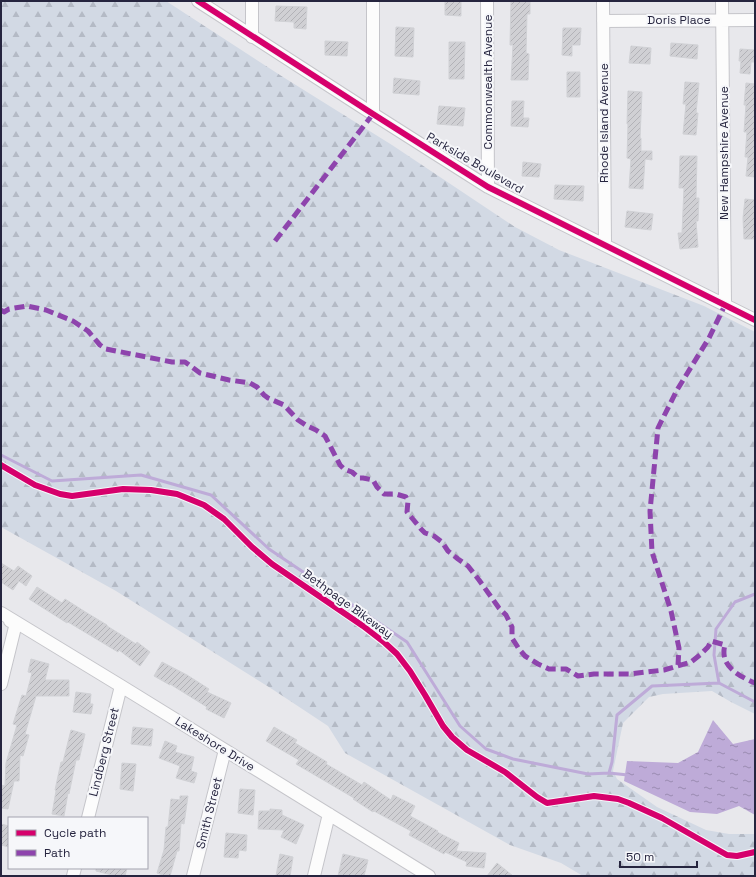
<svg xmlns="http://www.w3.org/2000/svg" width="756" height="877" font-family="'Space Grotesk',sans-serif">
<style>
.forest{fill:url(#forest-firs)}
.water{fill:url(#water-ripples)}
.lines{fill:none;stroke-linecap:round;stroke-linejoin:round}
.stream{stroke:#beabd8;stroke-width:3}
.building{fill:url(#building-hatch);stroke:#d0d1d5}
.minor-casing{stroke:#c5c5ca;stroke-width:14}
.minor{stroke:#fcfcfc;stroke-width:12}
.quiet{stroke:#8e44ad;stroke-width:5;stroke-dasharray:10 5;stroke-linecap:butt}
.cycleway-casing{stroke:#f6f7fa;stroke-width:8}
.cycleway{stroke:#d6006c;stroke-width:6}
.labels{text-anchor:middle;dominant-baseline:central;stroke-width:4;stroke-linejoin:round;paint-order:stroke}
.street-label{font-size:12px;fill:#26253f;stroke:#f6f7fa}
</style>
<defs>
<pattern id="forest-firs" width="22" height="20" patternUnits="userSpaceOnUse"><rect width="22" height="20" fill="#d2d9e4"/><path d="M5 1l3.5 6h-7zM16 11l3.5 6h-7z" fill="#b4bac5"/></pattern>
<pattern id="water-ripples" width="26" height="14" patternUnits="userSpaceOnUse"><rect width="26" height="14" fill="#beabd8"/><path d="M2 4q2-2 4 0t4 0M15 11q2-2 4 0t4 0" fill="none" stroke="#9a8bb1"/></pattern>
<pattern id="building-hatch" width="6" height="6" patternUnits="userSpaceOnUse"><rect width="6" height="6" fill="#d0d0d4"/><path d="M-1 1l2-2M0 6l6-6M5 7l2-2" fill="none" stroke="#b2b2b7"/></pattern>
</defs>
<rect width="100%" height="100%" fill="#e8e8ec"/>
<path class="forest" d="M1 1H166L283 77 392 145 515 227 559 250 704 306 755 332V714L731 702 712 691 663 694 649 697 623 723 613 771 617 779 657 807 706 830 729 834H755V876H583L561 863 510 845 345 753 328 726 272 689 116 591 1 527Z"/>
<path class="water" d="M713 720 733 744 755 739V815L739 806 717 814 690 812 624 781 627 761 678 763 698 752Z"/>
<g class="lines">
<path class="stream" d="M1 455 52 481 141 475 211 495 269 549 407 642 460 726 486 749 513 759 588 774 609 773 612 762 617 715 652 686 719 683 755 702
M719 683 714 655 716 629 735 602 755 594
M609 773 628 775"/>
</g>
<path class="building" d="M445 1H461V16L445 15Z
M511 1H530V14H527L526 53 529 54 528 80H511L513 45H510Z
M276 6 307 7 306 29 294 28V22L275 21Z
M396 27 414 28 413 57 395 56Z
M563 28H581L580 45H572V56L562 55Z
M325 41 348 42 347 56 325 55Z
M449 42H465L464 79H449Z
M671 43 698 45 697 59 670 56Z
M631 46 651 48 650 64 629 63Z
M740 49 755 50V62H751L750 74 740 73 741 61H739Z
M567 72H580V97H567Z
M394 78 420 81 419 95 393 93Z
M685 82 699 83 696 113H698L696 135 683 134 686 104H683Z
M746 83 755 84V177L746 176 748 157H745L747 132H744L746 105H744Z
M628 91 642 92 640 138H641V151H652V160L645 159 643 189 629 188 631 159 627 158 628 124H627Z
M512 101H524L523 118H529L528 127 511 126Z
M439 106 465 108 463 126 437 124Z
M680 156H697L696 198H699L698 221H696L698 247 680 249 678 233H682L684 188H679Z
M523 162 541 164 539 177 522 176Z
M555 185 584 186 583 201 554 199Z
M745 199 755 200V239H744L743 218Z
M627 211 653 214 651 230 625 227Z
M1 563 14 571 18 566 32 576 26 586 19 581 13 590 1 582Z
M37 587 62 603 65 599 87 613 107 625V626L136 644 137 642 150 652 140 666 119 650 118 652 68 622 67 623 29 599Z
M31 659 49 664 45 680H69V696H36L25 734 29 735 23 756 20 755 19 781H14L8 809 1 808V785L5 786 6 763 17 725 13 724 22 695 26 696 32 673 28 672Z
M162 662 187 675 209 689 207 692 231 703 224 718 206 709 207 707 170 684V685L154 676Z
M76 692 91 694 90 704H93L91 714 73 712Z
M133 727 153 729 151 746 131 744Z
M274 727 297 740 295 743 327 762 326 764 362 785 364 782 391 800 393 795 415 806 410 816 438 831 437 832 459 843 456 851 486 853 484 868 466 866 467 862 445 852 444 854 409 835 411 831 374 811 373 812 353 799 354 798 296 764 299 760 266 741Z
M71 730 85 734 79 760H76L69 794 68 793 64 816 52 814 56 791 55 790 61 762H63Z
M165 741 177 746 175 752 194 757 191 771 197 773 194 783 176 778 180 766 159 758Z
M122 763 136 764 133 791 120 789Z
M240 789 255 790 253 815 238 813Z
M180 796H188L184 824 181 823 179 851H177L170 876H166L157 873 164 850 166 827H168L171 799 180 800Z
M270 809 282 810V815L304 825 296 844 281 837 284 830 258 829 259 811H270Z
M1 824 9 826V847L1 845Z
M226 833 247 835 246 851 239 850 238 858 224 857Z
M280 854 293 857 290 876H276Z
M343 854 368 860 364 876H359L351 874V876H338Z
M497 863 513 876H487Z
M96 868H127L125 876H116L96 871Z"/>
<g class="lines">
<defs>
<path id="minor" d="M198 1 373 114 488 187 755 320
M252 1V37
M373 1V114
M487 1 488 187
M603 1 605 245
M722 1 725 305
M603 21 755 20
M1 613 121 686 429 876
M1 684 16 623 10 621
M88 818 121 686
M73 876 75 868
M193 876 225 750
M314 876 329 814"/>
</defs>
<use href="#minor" class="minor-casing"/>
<use href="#minor" class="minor"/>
<path class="quiet" d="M275 241 373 114
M1 310 4 312 9 309 27 306 46 310 73 321 88 331 100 345 106 349 172 362H185L200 373 229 380 250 383 257 387 264 395 268 398 284 405 298 420 307 426 316 430 325 436 340 465 344 469 352 472 359 478H363L373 480 377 487 384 494H396L406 497 408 501 407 512 421 529 425 533 434 536 442 542 448 551 458 559 468 566 479 580 499 608 506 615 512 627V638L519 649 525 656 538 664 549 669H566L578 676 594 674H629L664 670 691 662 700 655 708 647 711 641 725 645C719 666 739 676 755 683
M678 665 679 648 671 611 652 552 650 511 658 428 677 390 709 338 725 305"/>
<defs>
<path id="cycleway" d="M198 1 373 114 488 187 755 320
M1 465 35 485 60 494 72 496 123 489 151 490 177 494 204 505 224 519 252 547 272 564 363 626 385 643 397 654 410 671 425 695 443 726 452 737 467 750 505 772 537 797 547 803 594 796 618 799 629 803 662 818 727 855 737 856 755 852"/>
</defs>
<use href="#cycleway" class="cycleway-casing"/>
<use href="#cycleway" class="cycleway"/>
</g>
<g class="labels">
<g class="street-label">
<text x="679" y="20">Doris Place</text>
<text transform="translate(488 82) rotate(-90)">Commonwealth Avenue</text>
<text transform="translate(604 123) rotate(-90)">Rhode Island Avenue</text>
<text transform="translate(724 153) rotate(-90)">New Hampshire Avenue</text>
<text transform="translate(475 163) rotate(30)">Parkside Boulevard</text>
<text transform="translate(348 604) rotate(36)">Bethpage Bikeway</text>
<text transform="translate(215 744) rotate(32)">Lakeshore Drive</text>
<text transform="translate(104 752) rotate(-76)">Lindberg Street</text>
<text transform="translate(209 813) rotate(-76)">Smith Street</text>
</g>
</g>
<rect width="756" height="877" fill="none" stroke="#26253f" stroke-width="4"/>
<rect x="8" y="817" width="140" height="52" fill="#f6f7fa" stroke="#a3a3af"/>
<rect x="16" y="830" width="20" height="6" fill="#d6006c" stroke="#a3a3af"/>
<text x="44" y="837" font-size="12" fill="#26253f">Cycle path</text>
<rect x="16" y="850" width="20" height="6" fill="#8e44ad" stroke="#a3a3af"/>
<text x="44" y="857" font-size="12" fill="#26253f">Path</text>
<path d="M620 861v6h77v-6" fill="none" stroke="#26253f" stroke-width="2"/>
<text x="626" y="861" font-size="12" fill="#26253f" stroke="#f6f7fa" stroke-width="3" paint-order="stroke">50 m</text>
</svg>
